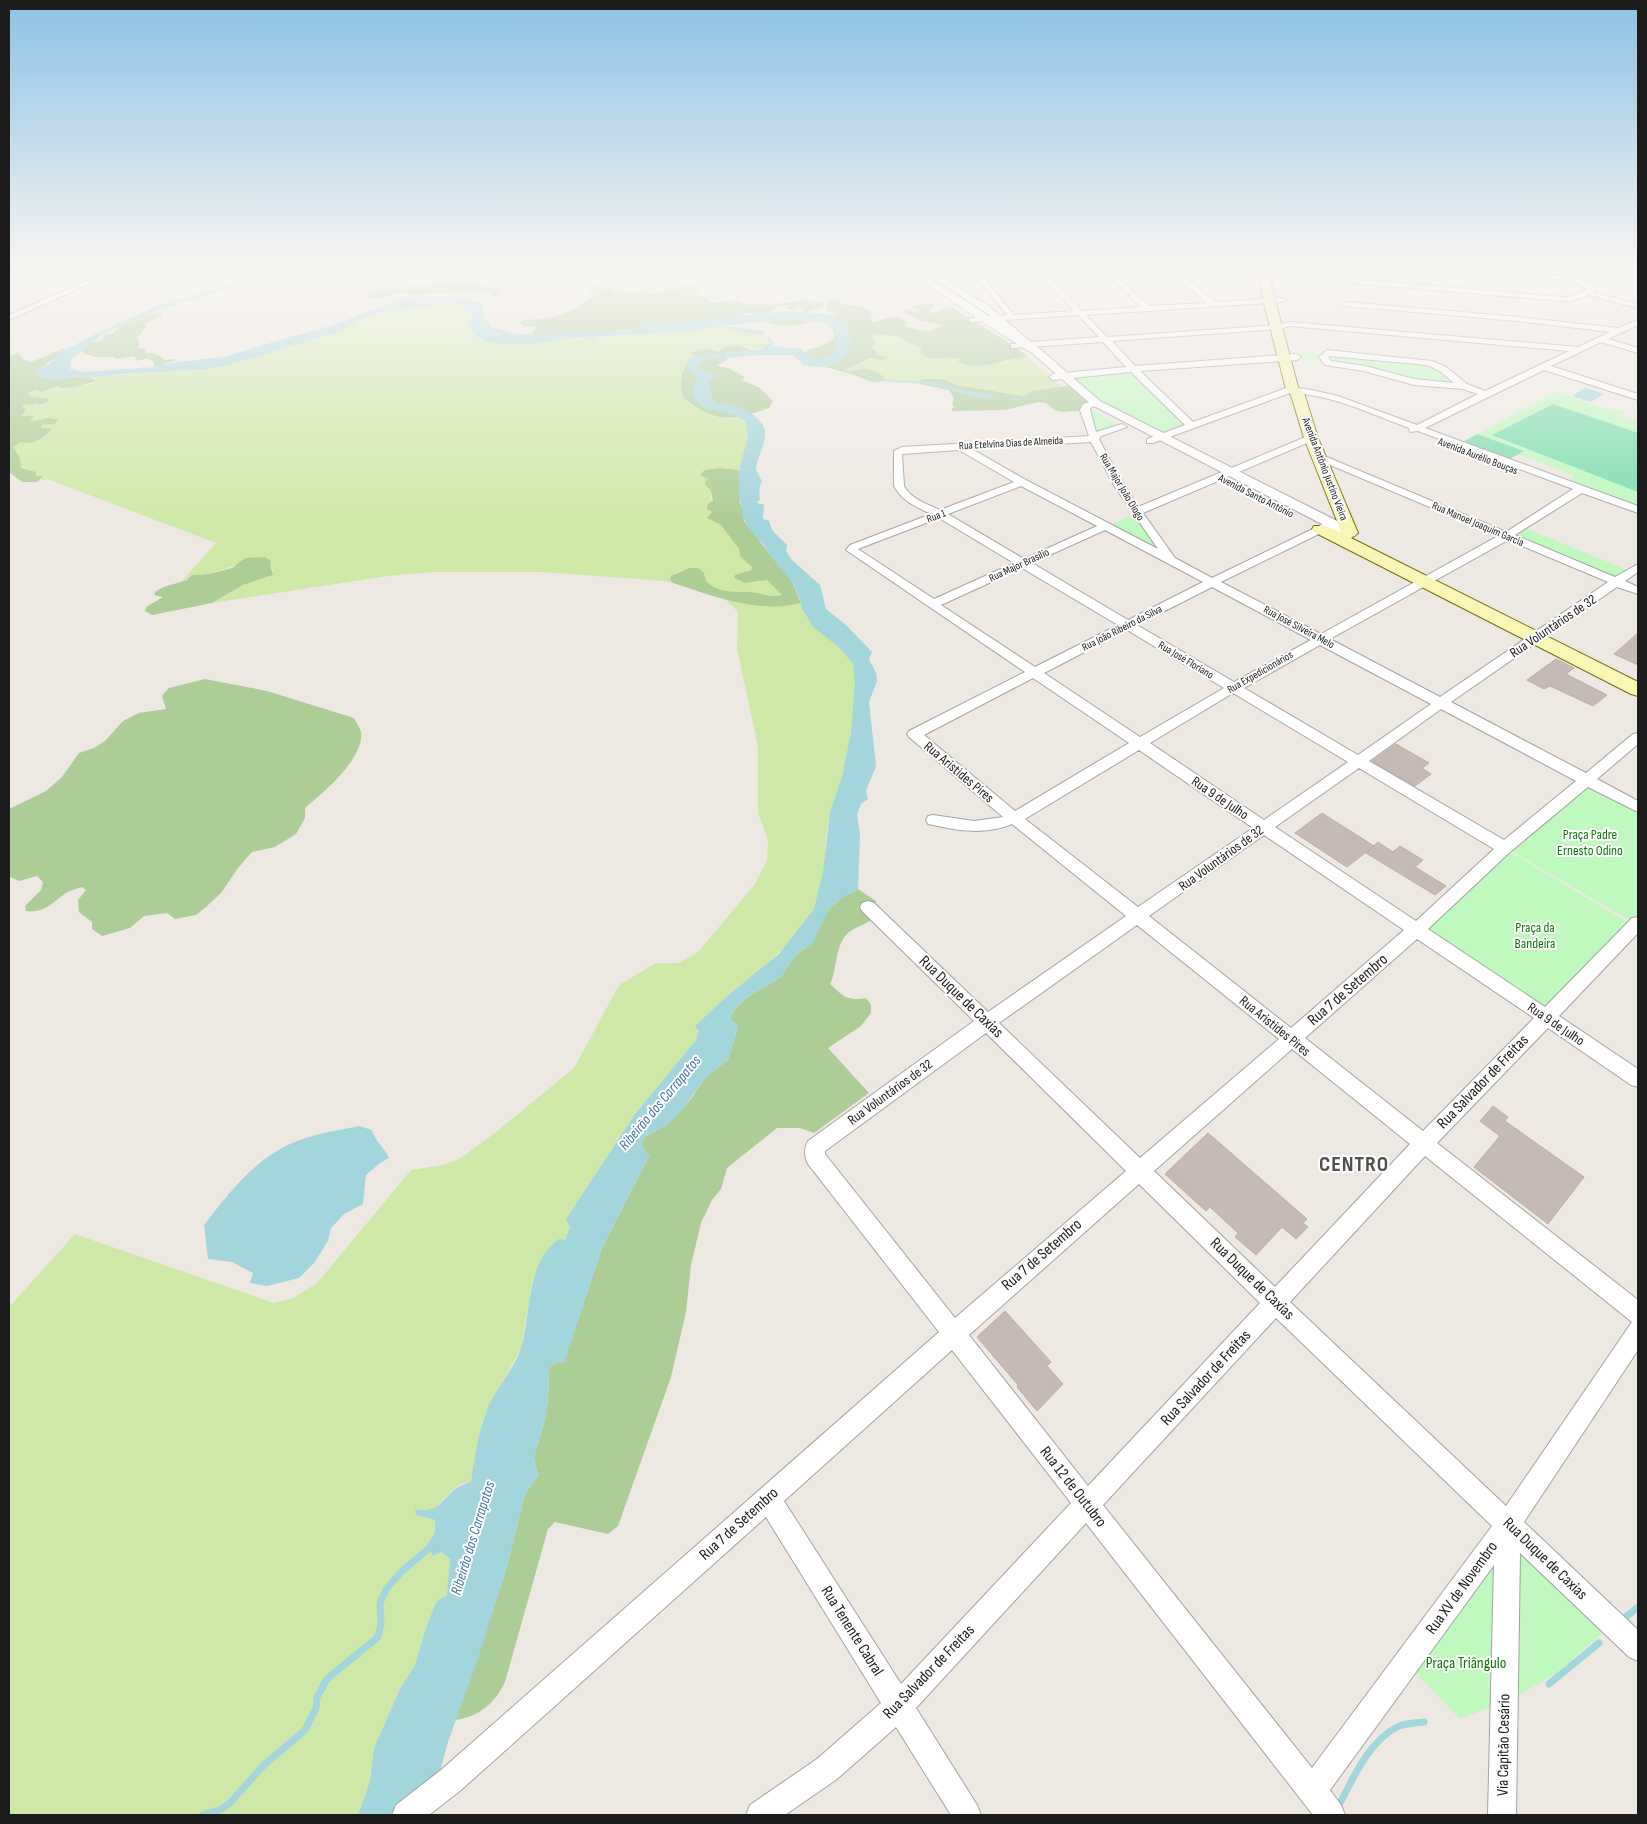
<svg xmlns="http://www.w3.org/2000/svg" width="1647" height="1824" font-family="'Sofia Sans Condensed',sans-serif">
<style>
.grass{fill:#cee9a7}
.forest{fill:#accd96}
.park{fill:#bff9be}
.pitch{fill:#7fddaf}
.water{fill:#a2d5dc}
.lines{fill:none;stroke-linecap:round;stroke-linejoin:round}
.stream{stroke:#a2d5dc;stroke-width:7}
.river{fill:#a2d5dc;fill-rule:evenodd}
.building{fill:#c5bab5;stroke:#bfada4}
.minor-casing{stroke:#a3a3a3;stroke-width:2}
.tertiary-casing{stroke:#a3a3a3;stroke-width:2}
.secondary-casing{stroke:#727205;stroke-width:2}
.minor{fill:#fff;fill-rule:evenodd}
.tertiary{fill:#fff;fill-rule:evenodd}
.secondary{fill:#f9f5b5;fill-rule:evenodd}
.labels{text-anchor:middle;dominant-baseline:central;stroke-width:4;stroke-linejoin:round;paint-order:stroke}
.far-street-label{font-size:11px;fill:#1c1c1c;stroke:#fff}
.street-label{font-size:14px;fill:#1c1c1c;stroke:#fff}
.park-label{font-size:14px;fill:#0e790b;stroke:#fff}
.water-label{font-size:15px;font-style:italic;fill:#43799c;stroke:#fff}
.near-street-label{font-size:16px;fill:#1c1c1c;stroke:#fff}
.near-park-label{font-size:16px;fill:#0e790b;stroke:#fff}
.near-district-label{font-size:22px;font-weight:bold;letter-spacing:1px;fill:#4f4f4f;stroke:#fff}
</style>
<rect width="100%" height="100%" fill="#eee8e2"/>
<path class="grass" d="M450 303 458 304 466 307V311L473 316 470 321 475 335 474 337 488 342 531 344 565 339 593 338 716 327 753 333 768 338 769 343C759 355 749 346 738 345 729 344 725 350 718 352L713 349 692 353 695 356C682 363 678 383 683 397L728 419 740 417C759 428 741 455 739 470L720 468 701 476 710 478C709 492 713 502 711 515L708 517 712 521 721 525 752 567 751 570 735 575 734 578C746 584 754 584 767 580L782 595C770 598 763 593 751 592 733 591 720 594 706 581L704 573 682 570 671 576 670 580 673 583 665 581 542 572H432L388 576 212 603 243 585 269 577 273 571 269 565 239 564 210 574H200L181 582 216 543 47 479 40 481V476H34L36 472 21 467 20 458 12 447 21 442H37L48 434 41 425H50L56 418 30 422 34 417 21 416 26 410 22 406 23 404 40 402 47 398 33 397 28 393 35 390 42 392 56 386 62 388 76 387 94 383 96 379H94L96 377 236 363 338 332C350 327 360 318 372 314Z
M880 333 905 339 921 348 923 356C934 361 942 357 953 358 961 358 965 364 971 365 979 367 1020 360 1027 356L1062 387C1049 390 1034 388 1023 396L957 385 943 379H923L917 382 903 383 884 380 859 368 849 372 844 370 870 358 880 360 889 359 876 354 871 348 872 336Z
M726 600C750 605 777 609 801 603 808 636 845 640 853 665 861 689 846 764 839 789 836 797 832 805 830 813 823 842 827 885 813 910 793 946 760 970 728 995 717 1005 706 1016 695 1026L699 1031 696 1040 635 1114 566 1219 570 1227 565 1240 533 1278 521 1349 491 1402 482 1422 471 1482 461 1484 449 1493 436 1508 427 1511 415 1510 416 1515 435 1520V1532L427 1545 433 1556 441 1552 450 1559 447 1595 436 1602 426 1628 415 1665 400 1689 374 1748 370 1781 358 1815H9V1307L75 1234 274 1303 293 1298 317 1283 411 1170 443 1165 461 1158 496 1132 574 1068 619 985 656 963H679L698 952 755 884 767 861 768 840 758 813V746L737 649 738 612Z"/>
<path class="forest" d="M465 281C479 282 489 287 501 291 499 296 495 297 489 297L493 292 487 291 410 295 402 293 372 299 368 297 369 293 378 290Z
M695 285 699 288 696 291 699 295 709 298V302L713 303 735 300 748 305 789 303 794 301 806 300 820 301 824 304 822 309H812L807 312 824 316 836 315 826 309 827 302 822 300 836 299 842 304 860 306 871 311 872 322C886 320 893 311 907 322L905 326C920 330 929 335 941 325L921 321 903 312 908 309 918 313 920 311 910 307 929 303 936 306 930 310 932 313C941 312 940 308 953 308L1014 346 1027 356C1019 360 1013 358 1004 361 990 365 972 369 958 362L960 359C947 355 933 363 921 354V348C906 341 889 330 872 336L875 342 872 348 876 351 877 354 890 359 880 360 870 358 845 370 849 372C861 367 873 368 884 377V381L872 382 854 375 829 368 816 364 801 354 807 352V350L822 346 835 338 833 331 840 327 827 318H821C809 325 777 329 766 322L772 319 770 316 777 313 805 312 798 307 795 310 784 309 789 305 776 306V309C768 315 753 315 743 312L745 315 742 317 710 320 711 322 693 325 690 323 677 328 673 326H663L610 332 572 331 536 336 532 335 533 329 540 328 523 326 520 322 523 320C539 320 559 317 574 309 582 305 587 298 597 295L588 293 591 290 586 288 600 286V289L617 288 610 291 615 293 613 296 626 291H641L644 294C662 294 678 286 695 285Z
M154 313H161L163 315 144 324 147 327 137 338 140 343 138 348 145 349V353C152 352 160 355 165 360L176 359 175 361 164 363 163 366 156 367 154 366V362L148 359 152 357 136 361 134 360 137 358 134 356 115 359 116 358 113 357H92V356L84 354 83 351H78L81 346 100 341 104 337 102 335 113 333 122 325 133 323Z
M738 345 752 350V355L727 358V360L719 364 718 366 728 368 745 377 742 380 760 388 773 401 769 408C733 421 715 424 683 397 678 384 682 363 695 356L691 353C700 349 710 347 718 352L725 347Z
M65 348C60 357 40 366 37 373 55 388 79 367 96 381L76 387 62 388 56 386 42 392 35 390 28 393 33 397 47 398 48 401 46 403 38 405 39 403 33 405 23 404 22 406 26 410 21 416H34L30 422 47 418 58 419 55 424 41 425 42 428 52 429C42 441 31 445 21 442L13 447 20 458 21 468 36 472V476H43L37 482H22L9 472V355L18 353 25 360 31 362Z
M923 379H943L957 385 1023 396 1033 391 1074 385 1100 406 1085 410 1063 412 1054 410 1046 403 1038 402 1005 410 953 411 951 409 954 407 952 403 954 399 949 390 923 385 917 382Z
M720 468 739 470 740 503 743 509 744 521 792 582 801 603C758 614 713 596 673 583L670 580 671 576 689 568H698L704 573 706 581C720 594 733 591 751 592 762 593 770 598 782 595L767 580 745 583 734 578 735 575 751 570 752 567 740 556 739 549 721 525 707 518 712 512 707 509V505L713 500 710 489 705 485V481L709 479 701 476V473L705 470Z
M265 557 271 561 270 565 273 575 243 585 212 603 152 615 145 611 146 607 163 597 154 595 156 591 164 587 187 580 192 575 210 574 232 568 245 558Z
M205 679 267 691 354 718C356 722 360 727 361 732 365 758 323 793 305 808V818L296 834 275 847 252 852 238 868 221 893 206 907 196 915 175 919 167 913 144 916 130 928 102 936 92 929V922L79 912 78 900 86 890 82 887C77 889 71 890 66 893 51 903 46 913 26 911L25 906 41 890 43 882 37 876 19 881 10 877 9 809 46 791 62 777 79 753 94 748 105 741 123 721 139 713 166 709 162 696 169 688Z
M858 889 876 901 870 921C863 925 856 927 849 932 834 945 838 968 830 984 844 997 847 1001 866 998L871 1005V1013L861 1026 828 1048 869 1093 814 1133 800 1128H777L727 1168 721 1189 712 1200 701 1223 691 1265 686 1312 671 1377 618 1526 608 1534 555 1522 548 1529 505 1682C495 1703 479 1717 455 1720L486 1632 507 1566 525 1494 538 1476 534 1457 546 1416 549 1386 548 1368 557 1362H564L602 1248 649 1156 643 1149 642 1143 645 1137 668 1124 690 1100 705 1078 728 1060 738 1026 730 1019C738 996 765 989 782 976L785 970 798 953 806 948 828 910 843 897Z"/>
<path class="park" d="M1299 352 1431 364 1460 385 1416 382 1328 362 1300 360Z
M1133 369 1192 426 1160 438 1100 406 1065 376Z
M1556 392 1617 412 1621 410 1626 412 1621 416 1638 422V509L1591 491 1594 488 1582 484 1578 486 1566 482 1575 476 1518 454 1523 452 1477 434Z
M1086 406 1122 427 1094 439Z
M1135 514 1166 556 1108 526Z
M1522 527 1630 571 1617 581 1509 536Z
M1588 782 1638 809V919L1634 923 1508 849Z
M1507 850 1632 925 1544 1013 1419 929Z
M1510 1529 1611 1626 1555 1674 1516 1697Z
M1506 1532 1511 1699 1460 1719 1409 1666Z"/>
<path class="pitch" d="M1553 404 1638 433V492L1492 435Z
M1477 434 1524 451 1508 460 1461 443Z"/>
<path class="water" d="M258 268H268L221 291 168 307 101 335 97 340 71 359 70 369 84 372 156 367 162 366 163 364 227 356 283 339 330 326 402 299 420 296H460L482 304 484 319 490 323 489 326 517 334H535L532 335 536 336 572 331 610 332 663 326 679 328 687 323 707 324 777 313H810L830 316 846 326 850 336 847 354 830 362 842 369 885 380 933 382 971 392 990 394 997 399H1017L1069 394 1017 400 977 398 930 384 884 381 841 369 828 362 806 364 802 357 795 355C774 356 713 352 698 365L699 369 714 374V378L707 384 712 387 710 390C711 394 713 402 717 403 720 405 724 403 728 404 741 406 763 417 765 431 766 446 757 456 756 470L762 481C759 487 759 494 760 500L757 502 759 504H764L763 519 769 521 772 530 787 545 786 551 792 560 820 585 826 609 846 625 872 652 869 659 876 673 877 681 869 702 876 766 866 791 868 799 861 804 857 814 860 835 858 889 843 897 828 910 813 943 798 953 785 970 782 976C765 989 737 996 730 1019L738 1026 728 1060 705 1078 681 1111 668 1124 645 1137 642 1143 643 1149 649 1156 602 1248 564 1363 557 1362 548 1368 549 1386 546 1416 534 1457 538 1476 525 1494 507 1566 478 1659 448 1742 428 1815H358L370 1781 374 1748 400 1689 415 1665 426 1628 436 1602 447 1595 450 1559 441 1552 433 1556 427 1545 435 1532V1520L416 1515 415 1509C447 1515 441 1489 471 1482 475 1455 479 1425 491 1401 500 1384 516 1365 521 1348 532 1311 525 1264 559 1239L565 1240 570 1227 566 1219 635 1114 696 1040 699 1031 695 1026 727 996 779 954 814 909 823 872 830 812 842 777 851 732 855 683 853 664 840 648 813 627 802 609 800 599 792 582 772 558 764 545 748 528 742 514 743 509C738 501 738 471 741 462 745 446 750 440 746 423 734 407 694 416 693 391 693 385 696 381 697 376L688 371 686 366 688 360 695 356 762 349 769 343 767 338 764 336 721 328 724 326 766 331 762 335 772 338 771 341 775 342 772 345C781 347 791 347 799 352 803 354 805 358 809 360 822 366 839 352 845 341L842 329 827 318H804L783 315 766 316 756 320 721 323 723 325 712 329 593 337 595 340 594 341 581 337 531 344H505L488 342 473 336 475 335 468 326 472 314 466 311 465 307 450 303 372 314C360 318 350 327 338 332L236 363 210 369 122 374 96 377 75 376 57 380 42 378 37 373 39 369 49 364 60 353 99 332 162 304 220 288Z
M1585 388 1604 394 1590 402 1572 396Z
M359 1126 372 1130C375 1141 384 1147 389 1158L380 1163 366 1175 363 1204 344 1214 331 1228 328 1241 314 1263 299 1278 267 1286 250 1283 253 1273 232 1262 208 1259 204 1225C231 1190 261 1151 306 1138 323 1132 341 1130 359 1126Z"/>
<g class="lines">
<path class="stream" d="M1622 1620 1638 1607
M1549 1684 1599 1643
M1338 1807C1353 1779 1368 1742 1397 1727 1405 1723 1415 1723 1424 1722
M202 1815 220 1810 230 1803 263 1766 305 1730 316 1708 317 1697 327 1679 378 1637 381 1624 380 1603 387 1588 402 1571 433 1545"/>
<path class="river" d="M784 311 827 314 847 326C853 338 850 350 842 361L826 367 808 366 803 365 797 358 786 351 788 348C798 346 806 351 812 358 834 361 838 350 835 331L824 322 784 319 636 335 629 331 636 327Z"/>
</g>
<path class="building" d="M1638 633V665L1614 654Z
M1556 659 1574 668 1566 674 1607 695 1593 706 1550 686 1544 689 1527 680Z
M1396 744 1429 763 1422 768 1431 774 1415 786 1372 761Z
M1322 813 1374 846 1347 867 1295 833Z
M1378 842 1393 852 1400 846 1423 860 1415 867 1446 886 1435 895 1366 853Z
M1493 1106 1508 1117 1505 1121 1584 1177 1548 1224 1474 1167 1500 1136 1480 1121Z
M1208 1133 1307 1219 1303 1223 1308 1227 1296 1239 1282 1227 1256 1255 1235 1237 1238 1233 1210 1207 1206 1211 1165 1174Z
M1005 1311 1051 1362 1047 1366 1063 1384 1037 1411 1017 1387 1018 1385 977 1337Z"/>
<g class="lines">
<defs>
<path id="minor" d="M116 268H125L9 320V315Z
M918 268H926L989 306 1000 316 1007 315 969 268H976L1014 315 1074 311 1035 268H1042L1082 311 1141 307 1101 268H1108L1150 306 1207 303 1166 268H1252L1281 274 1277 276 1257 273 1179 272 1216 302 1282 298 1286 300 1282 302 1086 315 1107 337 1278 325 1290 322 1578 347 1610 332 1518 321 1344 306 1343 304 1347 302 1518 317 1618 328 1638 320V325L1608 339 1638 348V353L1601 342 1551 366 1638 394V400L1544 370 1425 428 1638 506V513L1582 493 1515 535 1615 577 1638 564V572L1625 581 1638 587V594L1617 587 1451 702 1586 773 1633 734 1638 733V744L1597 779 1638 801V812L1588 787 1510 852 1428 929 1545 1007 1632 918 1638 917V933L1559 1016 1638 1069V1087L1631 1085 1548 1028 1437 1143 1638 1300V1350L1524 1522 1638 1630V1661L1629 1657 1520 1553 1516 1815H1488L1494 1565 1330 1790 1341 1805 1345 1815H1313L1086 1523 916 1708 977 1805 981 1815H951L896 1727 837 1779 785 1815H746L750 1805 817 1759 881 1703 766 1517 461 1790 429 1815H392L396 1805 441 1770 939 1332 808 1164C804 1155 804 1149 808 1141L974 1021 862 911 860 907 862 903 868 901 874 903 988 1012 1126 916 1012 824C985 835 960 831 933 825L928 824 926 820 928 816 933 815 974 821 1003 817 909 737 907 734 909 731 1025 672 846 550 850 545 931 514C916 507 902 501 894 486V451L902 447 1089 436 1080 410 1083 404 1096 400 1101 403 1090 408V410L1096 432 1122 424 1127 427 1101 436 1099 439 1114 468 1138 507 1308 436H1314V440L1143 513 1175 558 1212 578 1327 522H1335L1336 524 1335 526 1221 582 1321 634 1498 536 1316 459V455H1322L1506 532 1573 489 1418 431 1410 432 1409 428C1371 414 1331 394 1290 393L1153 443H1147V439L1185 425 1131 372 1053 380 1049 377 1053 374 1126 367 1103 342 1011 348V344L1022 343 996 321 969 322V318H972L991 316ZM1078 315 1099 337 1031 342 1005 320ZM1290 326 1569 351 1485 391 1467 384 1446 367 1432 361 1327 350 1319 357 1325 365 1364 371 1414 385 1463 389 1478 394 1417 425 1338 396 1312 390 1289 387 1193 422 1140 371 1297 360 1301 357 1297 354 1135 366 1112 341 1278 329ZM1329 356 1427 365 1440 371 1454 383 1414 379 1365 366 1331 361 1328 357ZM1091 442 1115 487 1158 549 1026 480 972 449ZM959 450 1014 482 940 510C927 504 911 499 904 486L902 454ZM1021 486 1097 526 1024 559 948 514ZM939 518 1014 563 934 599 858 549ZM1105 530 1203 582 1128 620 1032 563ZM1508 540 1608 582 1440 697 1330 639ZM1022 568 1118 625 1035 667 941 605ZM1212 587 1311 640 1234 682 1137 625ZM1127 630 1224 688 1140 737 1044 673ZM1320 645 1431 704 1358 755 1244 688ZM1033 678 1129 743 1015 811 924 735ZM1233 693 1348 762 1264 820 1150 743ZM1441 709 1576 781 1504 840 1369 761ZM1139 750 1253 828 1138 907 1025 819ZM1359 768 1494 849 1416 921 1275 827ZM1264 835 1404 930 1291 1028 1149 916ZM1137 925 1279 1039 1140 1158 999 1023ZM1417 939 1534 1018 1423 1131 1305 1038ZM986 1033 1126 1171 955 1318 825 1154V1151ZM1292 1049 1410 1144 1275 1287 1154 1171ZM1425 1156 1632 1322 1506 1506 1290 1302ZM1139 1184 1260 1303 1088 1486 969 1335ZM1276 1318 1492 1526 1312 1768 1103 1505ZM952 1350 1071 1503 901 1684 784 1501Z
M1449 268H1479L1569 276 1593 284 1595 289 1593 292 1638 304V308L1588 295 1572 301H1563L1350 283 1346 281 1350 279 1563 297H1571L1587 289 1568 280 1452 270Z
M1608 268H1620L1638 273V277Z"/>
<path id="tertiary" d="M904 268H914L1040 349 1100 401 1355 530 1357 533 1355 536H1345L1092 405 1032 353 981 321Z"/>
<path id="secondary" d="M1262 268H1272L1269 274 1275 300 1298 387 1304 393 1318 438 1358 533 1351 538 1638 682V696L1631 694 1314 532 1312 529 1314 526H1326L1339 532 1341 531 1304 438 1291 395 1286 389 1263 300 1259 274Z"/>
</defs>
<use href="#minor" class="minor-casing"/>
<use href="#tertiary" class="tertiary-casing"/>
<use href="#secondary" class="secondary-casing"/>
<use href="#minor" class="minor"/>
<use href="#tertiary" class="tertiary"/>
<use href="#secondary" class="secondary"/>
</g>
<linearGradient id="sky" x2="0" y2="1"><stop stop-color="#8cc1e3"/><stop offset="0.51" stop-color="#f7f5f2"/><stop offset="1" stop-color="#f7f5f2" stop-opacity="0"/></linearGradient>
<rect width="1647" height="523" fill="url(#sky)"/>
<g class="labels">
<g class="far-street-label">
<text transform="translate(1011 443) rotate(-3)">Rua Etelvina Dias de Almeida</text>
<text transform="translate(1478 456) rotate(21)">Avenida Aurélio Bouças</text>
<text transform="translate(1325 469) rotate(69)">Avenida Antônio Justino Vieira</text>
<text transform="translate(1122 487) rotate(59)">Rua Major João Diogo</text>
<text transform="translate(1256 496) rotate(27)">Avenida Santo Antônio</text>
<text transform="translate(936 516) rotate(-21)">Rua 1</text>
<text transform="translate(1478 524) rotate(23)">Rua Manoel Joaquim Garcia</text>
<text transform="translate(1019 565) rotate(-25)">Rua Major Brasílio</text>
<text transform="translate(1299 627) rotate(28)">Rua José Silveira Melo</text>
<text transform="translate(1122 628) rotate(-27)">Rua João Ribeiro da Silva</text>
<text transform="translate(1186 660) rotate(31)">Rua José Floriano</text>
<text transform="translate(1260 672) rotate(-30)">Rua Expedicionários</text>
</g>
<g class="street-label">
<text transform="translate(1553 626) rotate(-34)">Rua Voluntários de 32</text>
<text transform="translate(959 772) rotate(40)">Rua Aristides Pires</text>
<text transform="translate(1220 798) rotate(34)">Rua 9 de Julho</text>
<text transform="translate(1221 858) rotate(-36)">Rua Voluntários de 32</text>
<text transform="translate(1556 1024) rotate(34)">Rua 9 de Julho</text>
<text transform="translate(1275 1026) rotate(39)">Rua Aristides Pires</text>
<text transform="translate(890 1092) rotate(-36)">Rua Voluntários de 32</text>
</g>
<g class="park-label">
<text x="1590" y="834">Praça Padre<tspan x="1590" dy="16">Ernesto Odino</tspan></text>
<text x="1535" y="927">Praça da<tspan x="1535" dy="16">Bandeira</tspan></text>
</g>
<g class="water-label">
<text transform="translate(660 1103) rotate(-50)">Ribeirão dos Carrapatos</text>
<text transform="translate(473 1538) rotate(-73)">Ribeirão dos Carrapatos</text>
</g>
<g class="near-street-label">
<text transform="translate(1348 990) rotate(-41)">Rua 7 de Setembro</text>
<text transform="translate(961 997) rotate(44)">Rua Duque de Caxias</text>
<text transform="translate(1483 1082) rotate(-46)">Rua Salvador de Freitas</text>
<text transform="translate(1042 1255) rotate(-41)">Rua 7 de Setembro</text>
<text transform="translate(1252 1279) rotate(44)">Rua Duque de Caxias</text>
<text transform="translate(1206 1378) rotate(-47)">Rua Salvador de Freitas</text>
<text transform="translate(1073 1487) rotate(52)">Rua 12 de Outubro</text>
<text transform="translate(739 1524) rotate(-42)">Rua 7 de Setembro</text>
<text transform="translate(1545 1559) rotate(44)">Rua Duque de Caxias</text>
<text transform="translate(1462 1588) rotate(-54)">Rua XV de Novembro</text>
<text transform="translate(852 1631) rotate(58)">Rua Tenente Cabral</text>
<text transform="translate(929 1672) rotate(-46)">Rua Salvador de Freitas</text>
<text transform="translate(1504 1745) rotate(-89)">Via Capitão Cesário</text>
</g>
<g class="near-park-label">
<text x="1466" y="1663">Praça Triângulo</text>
</g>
<g class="near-district-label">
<text x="1354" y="1164">CENTRO</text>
</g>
</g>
<rect width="1647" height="1824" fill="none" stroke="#1c1c1c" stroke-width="20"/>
</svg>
